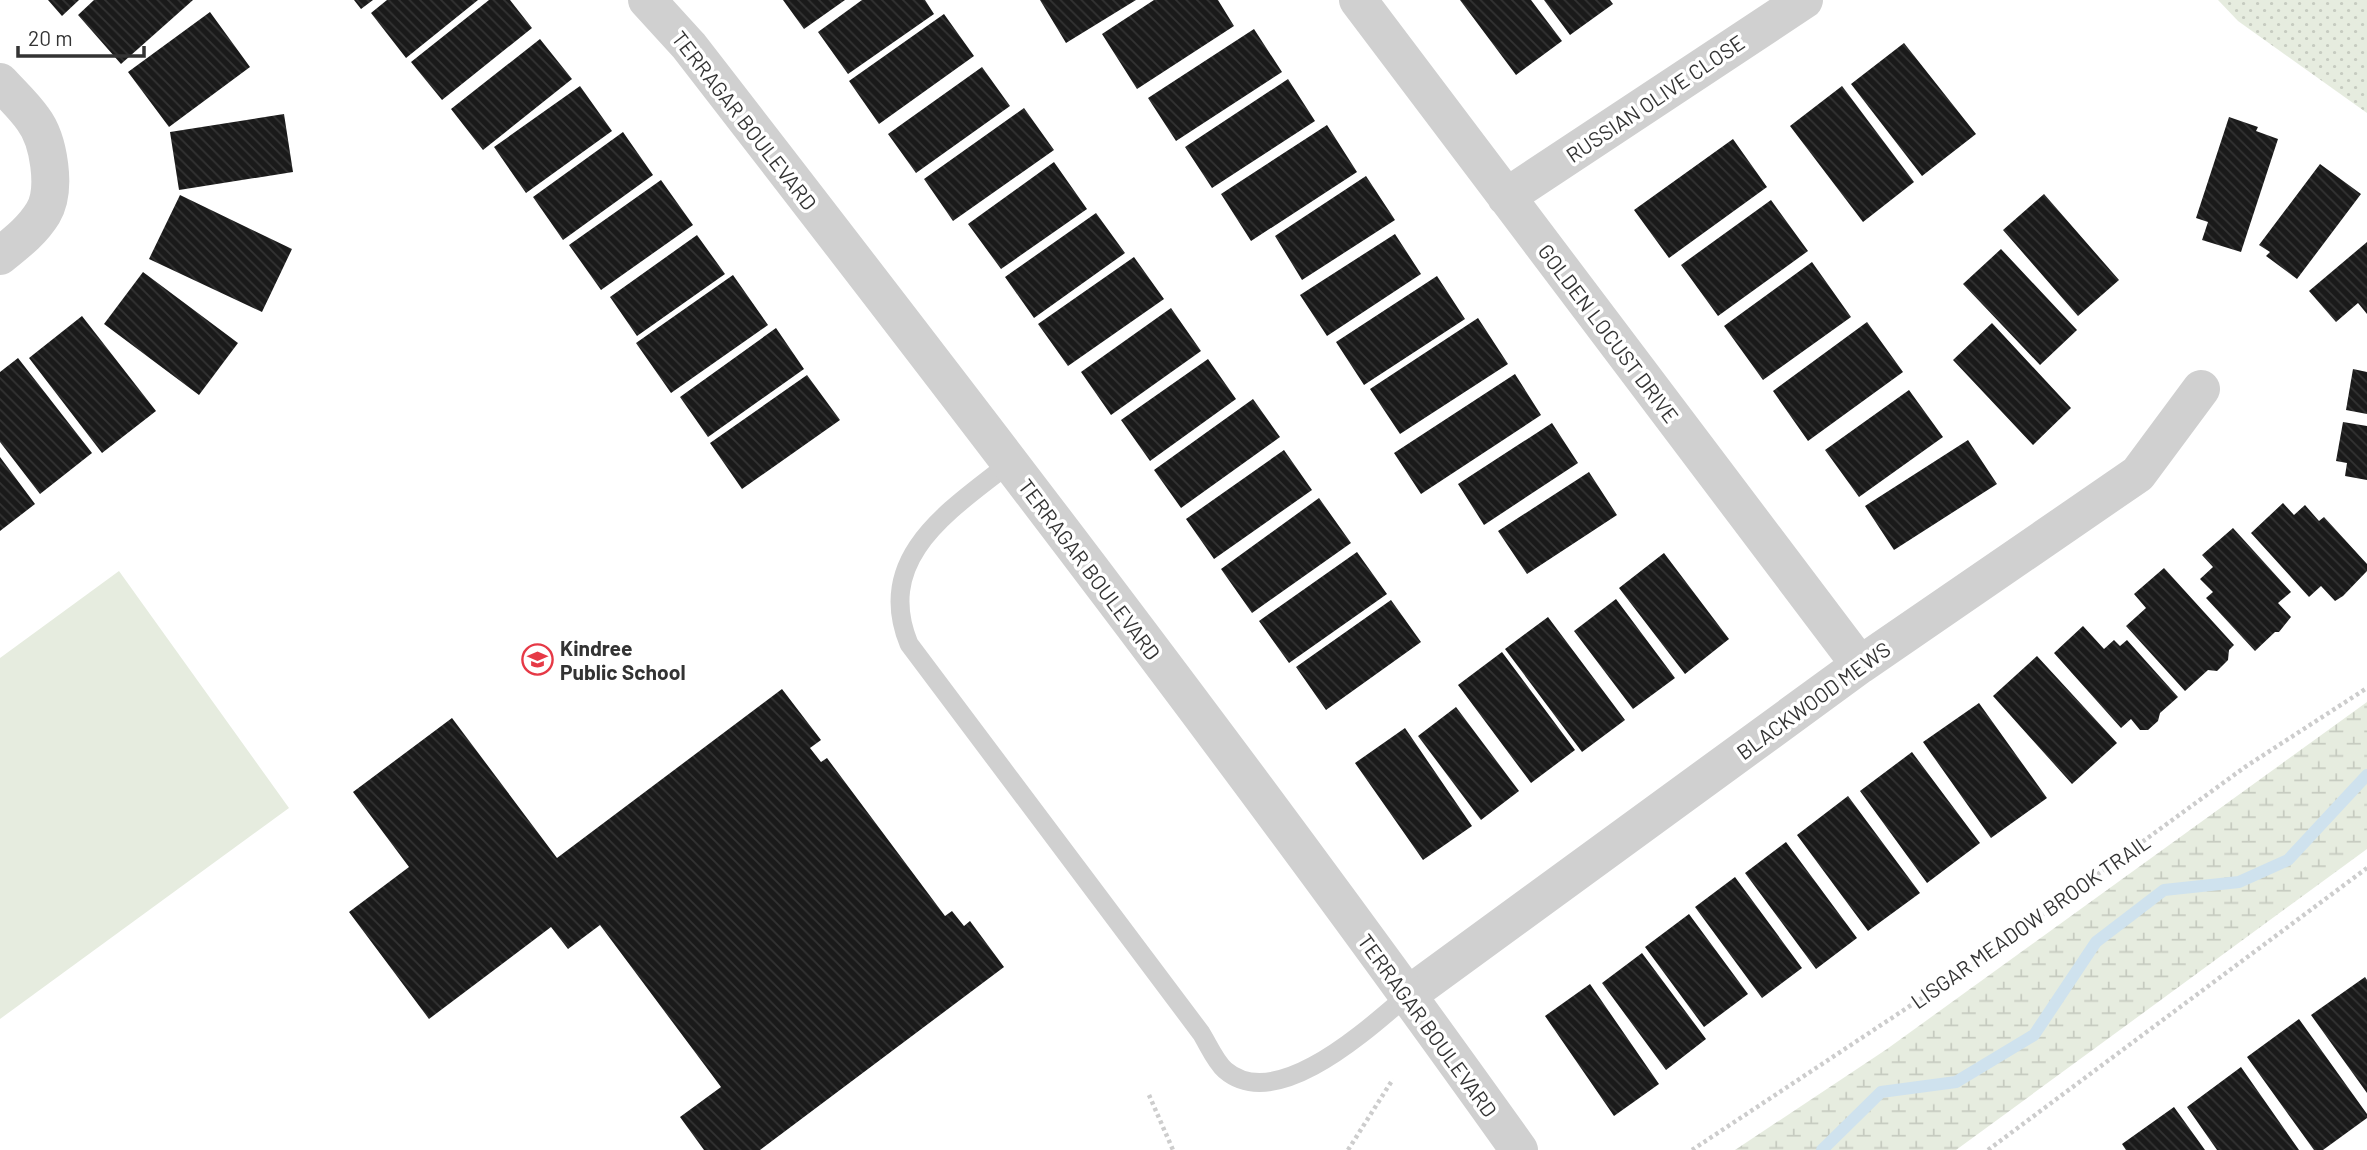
<svg xmlns="http://www.w3.org/2000/svg" width="2367" height="1150" font-family="Barlow,sans-serif">
<style>
.grass{fill:url(#grass-dots)}
.wetland{fill:url(#wetland-marsh)}
.garden{fill:#e6ecdf}
.lines{fill:none;stroke-linecap:round;stroke-linejoin:round}
.stream{stroke:#cfe2ee;stroke-width:12}
.building{fill:url(#building-back-hatch)}
.path{stroke:#cdcdcd;stroke-width:4.5;stroke-dasharray:3.5 3.5;stroke-linecap:butt}
.service{stroke:#d0d0d0;stroke-width:19}
.minor{stroke:#d0d0d0;stroke-width:38}
.tertiary{stroke:#d0d0d0;stroke-width:38}
.labels{text-anchor:middle;dominant-baseline:central;stroke-width:7;stroke-linejoin:round;paint-order:stroke}
.street-label{font-size:21px;fill:#333;stroke:#fff}
.poi-label{font-size:21px;font-weight:bold;fill:#333;stroke:#fff;text-anchor:start}
</style>
<defs>
<pattern id="grass-dots" width="8" height="8" patternUnits="userSpaceOnUse" patternTransform="scale(1.75)"><rect width="8" height="8" fill="#e6ecdf"/><path d="M2 2h.1M6 6h.1" fill="none" stroke="#c6cbc0" stroke-width="1.8" stroke-linecap="round"/></pattern>
<pattern id="wetland-marsh" width="20" height="14" patternUnits="userSpaceOnUse" patternTransform="scale(1.75)"><rect width="20" height="14" fill="#e6ecdf"/><path d="M1 5h8M5 5V1M11 12h8M15 12V8" fill="none" stroke="#c6cbc0"/></pattern>
<pattern id="building-back-hatch" width="6" height="6" patternUnits="userSpaceOnUse" patternTransform="scale(1.75)"><rect width="6" height="6" fill="#1a1a1a"/><path d="M-1 5l2 2M0 0l6 6M5-1l2 2" fill="none" stroke="#333"/></pattern>
</defs>
<rect width="100%" height="100%" fill="#fff"/>
<path class="grass" d="M2218 0H2367V113L2238 21Z"/>
<path class="wetland" d="M2367 702V849L1956 1150H1735L1887 1049Z"/>
<path class="garden" d="M119 571 289 808 0 1019V658Z"/>
<g class="lines">
<path class="stream" d="M1822 1150 1881 1092 1956 1082 2034 1035 2096 942 2164 890 2239 882 2288 860 2367 775"/>
</g>
<path class="building" d="M48 0H79L62 16Z
M94 0H193L121 64 78 15Z
M354 0H373L361 9Z
M387 0H478L406 58 371 13Z
M489 0H510L532 28 442 100 411 62Z
M783 0H845L804 29Z
M862 0H925L934 14 848 74 818 32Z
M1040 0H1136L1066 43Z
M1154 0H1218L1234 26 1137 89 1102 34Z
M1460 0H1531L1562 41 1516 75Z
M1544 0H1610L1613 4 1570 35Z
M210 12 250 67 169 127 128 72Z
M944 14 974 56 879 124 849 81Z
M1254 29 1282 72 1176 141 1148 98Z
M540 39 572 79 483 150 451 109Z
M1904 43 1976 134 1922 176 1851 84Z
M982 67 1010 106 916 173 888 134Z
M1288 79 1315 121 1212 188 1185 147Z
M580 86 612 131 526 193 494 147Z
M1842 86 1914 182 1863 222 1790 126Z
M1024 108 1054 150 953 221 924 179Z
M284 114 293 172 179 190 170 132Z
M2229 117 2258 127 2256 131 2278 139 2241 252 2202 240 2208 222 2196 218Z
M1327 125 1357 172 1251 241 1221 194Z
M623 132 653 175 563 240 533 197Z
M1733 139 1767 187 1669 258 1634 210Z
M1054 162 1087 209 1001 269 968 224Z
M2320 164 2361 194 2297 279 2266 256 2270 252 2259 245Z
M1366 176 1395 220 1302 280 1275 236Z
M661 180 693 225 601 290 569 245Z
M2044 194 2119 280 2078 316 2003 230Z
M180 195 292 249 262 312 149 259Z
M1771 200 1808 251 1718 316 1681 265Z
M1096 213 1125 253 1034 318 1005 277Z
M1395 234 1421 274 1327 336 1300 295Z
M697 235 725 274 637 336 610 297Z
M2367 242V314L2358 303 2336 322 2309 291Z
M2001 249 2077 330 2040 365 1963 284Z
M1134 257 1164 299 1068 366 1038 324Z
M1812 262 1851 317 1763 380 1724 326Z
M143 272 238 343 199 395 104 324Z
M733 275 768 325 671 393 636 343Z
M1437 276 1465 319 1364 385 1336 342Z
M1171 308 1201 351 1111 415 1081 372Z
M82 316 156 411 102 453 29 358Z
M1478 318 1508 364 1400 434 1370 389Z
M1867 322 1903 372 1808 441 1773 391Z
M1992 323 2071 408 2033 445 1953 360Z
M776 328 804 369 708 437 680 397Z
M18 358 92 453 40 494 0 442V372Z
M1208 359 1236 399 1150 461 1121 420Z
M2353 369 2367 372V414L2346 410Z
M1515 374 1541 415 1421 494 1394 453Z
M807 375 840 420 742 489 710 443Z
M1909 390 1943 437 1859 497 1825 450Z
M1253 399 1280 437 1181 508 1154 470Z
M2343 422 2367 426V480L2345 476 2347 463 2336 461Z
M1552 423 1578 463 1484 525 1458 484Z
M1968 440 1997 484 1894 550 1865 506Z
M1284 450 1312 490 1214 559 1186 519Z
M0 457 35 504 0 531Z
M1589 472 1617 515 1527 574 1498 531Z
M1319 498 1351 543 1252 613 1221 569Z
M2283 503 2294 515 2305 505 2319 521 2324 517 2367 564V571L2343 596 2335 601 2321 586 2309 597 2251 533Z
M2233 528 2291 592 2278 603 2291 617 2279 632H2275L2255 651 2206 598 2213 592 2200 579 2213 567 2202 555Z
M1357 552 1387 594 1289 663 1259 621Z
M1664 553 1729 639 1685 674 1619 588Z
M2164 568 2234 645 2229 650 2228 660 2217 671 2208 670 2185 691 2126 626 2146 608 2134 594Z
M1616 599 1675 678 1633 709 1574 631Z
M1391 600 1421 642 1326 710 1296 667Z
M1548 617 1625 720 1582 752 1505 649Z
M2083 626 2104 649 2114 640 2120 646 2127 640 2178 697 2160 713 2158 721 2148 730H2140L2131 719 2121 728 2054 653Z
M1502 652 1575 750 1531 783 1458 685Z
M2037 656 2117 743 2072 784 1993 696Z
M782 689 821 740 810 748 821 762 827 758 945 916 952 911 964 926 970 921 1004 967 760 1150H704L680 1117 721 1087 600 925 568 949 551 927 429 1019 349 912 409 867 353 792 452 718 557 858Z
M1979 703 2047 798 1991 838 1923 742Z
M1456 707 1519 791 1481 820 1418 736Z
M1405 728 1472 826 1423 860 1355 763Z
M1912 752 1980 843 1927 883 1860 791Z
M1848 796 1920 893 1868 931 1797 835Z
M1786 842 1857 938 1816 969 1745 873Z
M1735 877 1802 968 1762 998 1695 907Z
M1689 914 1748 994 1704 1027 1645 947Z
M1642 953 1706 1039 1666 1070 1602 983Z
M2365 977 2367 980V1093L2311 1015Z
M1590 984 1659 1084 1614 1116 1545 1016Z
M2299 1019 2367 1114V1118L2323 1150H2314L2247 1057Z
M2241 1067 2299 1150H2217L2187 1107Z
M2174 1107 2205 1150H2126L2122 1144Z"/>
<g class="lines">
<path class="path" d="M1149 1095 1173 1150
M1348 1150 1393 1079
M1692 1150 1987 955 2245 767 2367 688
M1988 1150 2367 868"/>
<path class="service" d="M1011 462C952 509 873 556 909 644L1201 1033C1208 1044 1215 1061 1225 1070 1277 1115 1371 1026 1408 995"/>
<path class="minor" d="M1358 0 1860 665
M0 82C11 94 24 106 33 119 49 140 57 190 43 213 32 231 16 243 0 256
M1506 197 1804 0
M1408 995 1860 665 2138 474 2201 389"/>
<path class="tertiary" d="M647 0 689 46C971 410 1252 775 1519 1150"/>
</g>
<defs>
<symbol id="school-ring" viewBox="-11 -11 22 22"><circle r="9.5" fill="#fff" stroke="#e63946" stroke-width="1.5"/><path d="M0-5L7-2L0 1L-7-2ZM-4 1L0 2.5L4 1V4Q0 6-4 4Z" fill="#e63946"/></symbol>
</defs>
<g fill-rule="evenodd">
<use href="#school-ring" x="520" y="642" width="35" height="35"/>
</g>
<g class="labels">
<g class="street-label">
<text transform="translate(1655 98) rotate(-34)">RUSSIAN OLIVE CLOSE</text>
<text transform="translate(745 120) rotate(52)">TERRAGAR BOULEVARD</text>
<text transform="translate(1609 333) rotate(53)">GOLDEN LOCUST DRIVE</text>
<text transform="translate(1090 569) rotate(53)">TERRAGAR BOULEVARD</text>
<text transform="translate(1813 700) rotate(-36)">BLACKWOOD MEWS</text>
<text transform="translate(2030 921) rotate(-35)">LISGAR MEADOW BROOK TRAIL</text>
<text transform="translate(1428 1025) rotate(54)">TERRAGAR BOULEVARD</text>
</g>
<g class="poi-label">
<text x="560" y="647">Kindree<tspan x="560" dy="24">Public School</tspan></text>
</g>
</g>
<path d="M18 46v10h126v-10" fill="none" stroke="#333333" stroke-width="3.5"/>
<text x="28" y="46" font-size="21" fill="#333333" stroke="#ffffff" stroke-width="5" paint-order="stroke">20 m</text>
</svg>
